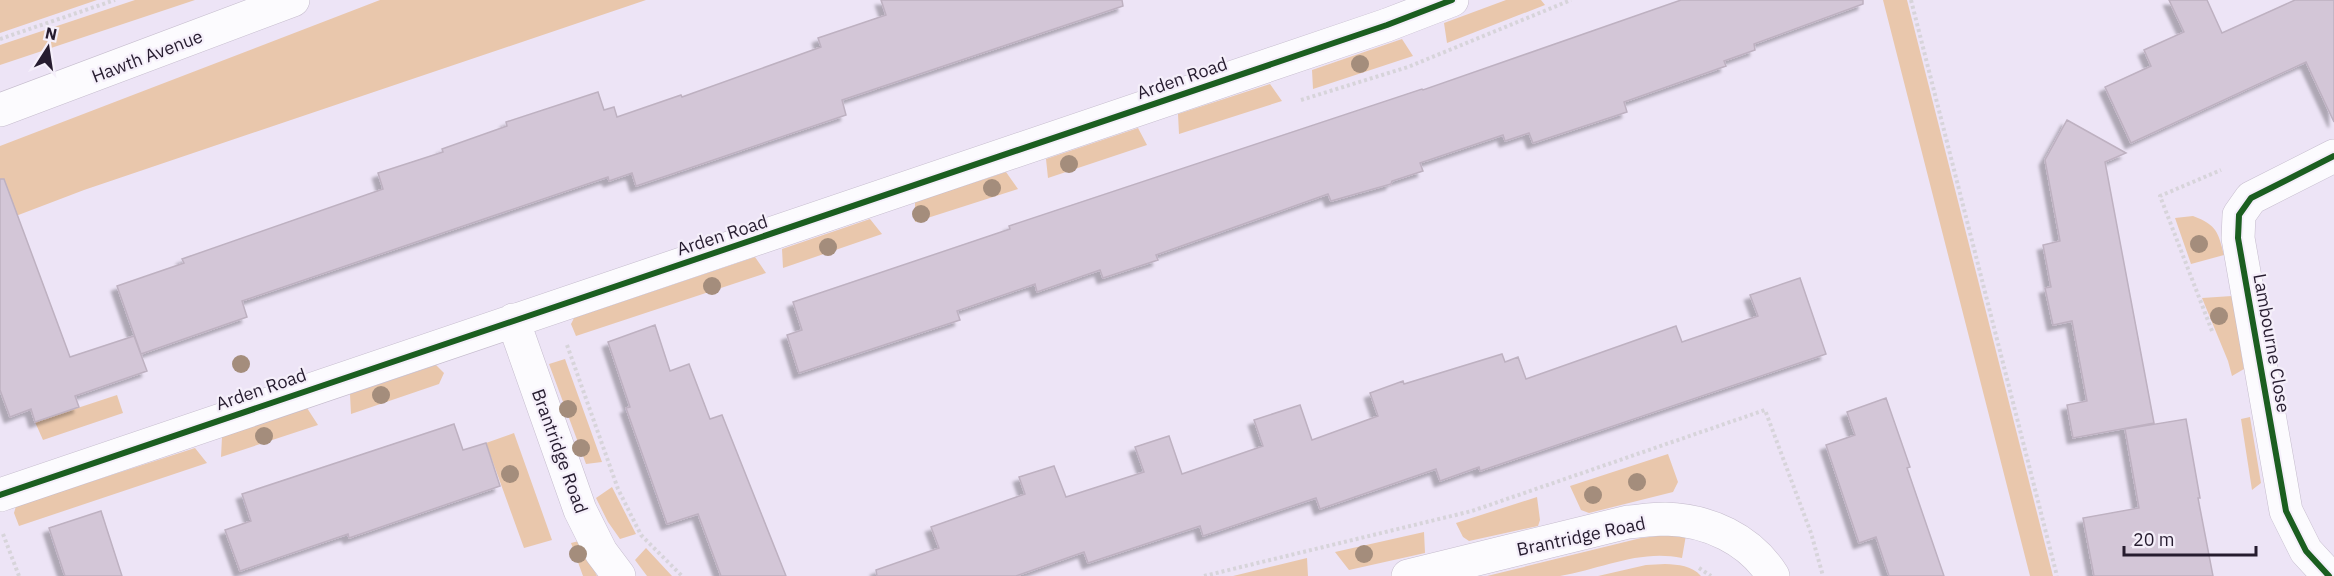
<svg xmlns="http://www.w3.org/2000/svg" width="2334" height="576" font-family="'IBM Plex Sans',sans-serif">
<style>
.green{fill:#e9c7ac}
.building{fill:#d3c6d7;stroke:#beb1c1;stroke-width:1.5;filter:url(#shadow)}
.lines{fill:none;stroke-linecap:round;stroke-linejoin:round}
.street-casing{stroke:#c5bccd;stroke-width:34}
.secondary-casing{stroke:#c5bccd;stroke-width:34}
.path{stroke:#d7d4da;stroke-width:4;stroke-dasharray:3 3;stroke-linecap:butt}
.street{stroke:#fcfbfe;stroke-width:33}
.secondary{stroke:#fcfbfe;stroke-width:33}
.cycleway-casing{stroke:#f5effa;stroke-width:10}
.cycleway{stroke:#1b5e20;stroke-width:6}
.tree{fill:#a48d7c}
.labels{text-anchor:middle;dominant-baseline:central;stroke-width:4.5;stroke-linejoin:round;paint-order:stroke}
.street-label{font-size:18px;fill:#261c2f;stroke:#f5effa}
</style>
<defs>
<filter id="shadow"><feDropShadow dx="-5.5" dy="5.5" stdDeviation="1.5" flood-color="#0004"/></filter>
</defs>
<rect width="100%" height="100%" fill="#ede4f6"/>
<path class="green" d="M0 0H97L0 33Z
M135 0H195L0 65V45Z
M380 0H646L84 190 0 222V146Z
M1506 0H1541L1545 5 1447 43 1444 23Z
M1883 0H1907L2053 576H2030Z
M1402 39 1413 56 1313 89 1312 70Z
M1270 84 1282 101 1179 134 1178 114Z
M1138 128 1147 145 1048 178 1046 159Z
M1006 172 1018 189 915 222V202Z
M2193 216C2217 225 2218 232 2224 255L2191 264 2175 218Z
M870 219 882 234 783 268 782 249Z
M755 257 766 273 576 336 571 324 574 318Z
M2232 296 2244 369 2232 376 2228 361 2202 298Z
M565 359 602 462 586 464 549 364Z
M436 365 444 373 439 384 351 414 350 394Z
M117 395 123 413 43 440 35 422Z
M307 408 318 425 221 457 222 437Z
M2250 417 2261 483 2252 490 2241 419Z
M514 433 552 540 524 548 486 443Z
M195 448 207 463 19 526 14 513 16 506Z
M1668 454 1678 482 1673 492 1589 513 1581 510 1570 486Z
M612 487 636 534 620 539 608 522 596 498Z
M1537 497 1540 520 1538 526 1469 541 1463 537 1456 523Z
M1424 532 1425 553 1349 570 1335 552Z
M1666 535H1686L1682 558C1640 549 1601 569 1560 576 1537 576 1510 576 1487 576L1641 538Z
M579 541 596 574 597 576H583L571 543Z
M646 548 672 576H647L635 560Z
M1307 558 1308 576H1233Z
M1665 564C1679 565 1691 565 1701 576H1598L1646 565Z"/>
<path class="building" d="M881 0H1122L1123 6 842 100 846 115 675 173 636 186 632 173 609 181 608 177 242 301 247 317 141 354 117 286 184 263 182 259 383 189 378 173 443 152 442 149 507 126 506 122 598 92 604 110 614 107 617 117 681 95 682 97 821 47 818 38 886 15Z
M1681 0H1863V4L1754 44 1755 50 1724 61 1726 66 1624 102 1627 112 1533 143 1529 133 1505 141 1503 135 1420 163 1423 171 1392 181 1391 184 1331 201 1328 194 1156 255 1158 260 1103 278 1100 270 1037 292 1035 284 957 311 960 320 799 373 787 335 802 330 793 302 1010 229 1009 226 1422 89 1423 90Z
M2169 0H2207L2222 33 2295 0H2334V122L2306 62 2131 143 2105 87 2151 66 2144 50 2184 32Z
M2067 120 2126 153 2105 162 2154 423 2073 438 2067 405 2087 401 2072 321 2053 325 2045 288 2051 287 2043 245 2060 241 2045 160Z
M0 179H4L70 357 134 336 147 371 75 396 79 407 35 422 31 409 10 417 0 390Z
M1800 278 1826 354 1480 471 1479 467 1440 481 1436 469 1320 509 1316 498 1203 536 1200 526 1088 563 1084 552 1016 576H877L876 570 939 548 931 527 1025 494 1019 477 1054 466 1066 497 1144 472 1135 447 1169 436 1182 474 1263 446 1254 420 1300 405 1312 440 1378 416 1370 393 1403 381 1404 384 1502 354 1505 362 1518 357 1526 379 1676 326 1682 342 1758 316 1750 295Z
M655 325 670 371 689 364 710 419 722 415 786 576H721L698 514 667 524 626 408 630 407 608 342Z
M1886 398 1910 467 1907 468 1944 576H1889L1876 537 1859 543 1826 445 1855 435 1847 412Z
M2186 419 2200 498H2198L2213 576H2094L2083 518 2139 508 2125 429Z
M454 424 463 450 486 443 500 486 349 538 348 534 240 571 225 530 251 521 242 494Z
M101 511 122 576H65L49 528Z"/>
<g class="lines">
<defs>
<path id="street" d="M513 320 580 510 601 552 619 576
M0 495 1387 25 1452 0
M1408 576 1628 522C1640 521 1653 519 1665 519 1708 520 1750 539 1773 576
M2329 576 2306 551 2286 511 2238 238 2239 215 2251 198 2334 156"/>
<path id="secondary" d="M0 110 293 0"/>
</defs>
<use href="#street" class="street-casing"/>
<use href="#secondary" class="secondary-casing"/>
<path class="path" d="M1911 0 2057 576
M0 39 115 0
M1301 100 1408 67 1571 0
M2212 331 2160 196 2221 170
M567 345 618 489 641 535 682 576
M3 534 19 576
M1699 568 1711 576
M1204 576 1472 511 1765 410 1811 533 1823 576"/>
<use href="#street" class="street"/>
<use href="#secondary" class="secondary"/>
<defs>
<path id="cycleway" d="M0 495 1387 25 1452 0
M2329 576 2306 551 2286 511 2238 238 2239 215 2251 198 2334 156"/>
</defs>
<use href="#cycleway" class="cycleway-casing"/>
<use href="#cycleway" class="cycleway"/>
</g>
<g class="tree">
<circle cx="1360" cy="64" r="9"/>
<circle cx="1069" cy="164" r="9"/>
<circle cx="992" cy="188" r="9"/>
<circle cx="921" cy="214" r="9"/>
<circle cx="2199" cy="244" r="9"/>
<circle cx="828" cy="247" r="9"/>
<circle cx="712" cy="286" r="9"/>
<circle cx="2219" cy="316" r="9"/>
<circle cx="241" cy="364" r="9"/>
<circle cx="381" cy="395" r="9"/>
<circle cx="568" cy="409" r="9"/>
<circle cx="264" cy="436" r="9"/>
<circle cx="581" cy="448" r="9"/>
<circle cx="510" cy="474" r="9"/>
<circle cx="1637" cy="482" r="9"/>
<circle cx="1593" cy="495" r="9"/>
<circle cx="578" cy="554" r="9"/>
<circle cx="1364" cy="554" r="9"/>
</g>
<g class="labels">
<g class="street-label">
<text transform="translate(147 56) rotate(-21)">Hawth Avenue</text>
<text transform="translate(1182 78) rotate(-19)">Arden Road</text>
<text transform="translate(722 235) rotate(-18)">Arden Road</text>
<text transform="translate(2272 343) rotate(80)">Lambourne Close</text>
<text transform="translate(261 389) rotate(-19)">Arden Road</text>
<text transform="translate(560 451) rotate(70)">Brantridge Road</text>
<text transform="translate(1581 536) rotate(-12)">Brantridge Road</text>
</g>
</g>
<g transform="translate(48 48) rotate(12)" stroke="#f5effa" stroke-width="4.5" paint-order="stroke">
<path d="M0-4.5L10 22L0 15L-10 22Z" fill="#261c2f"/>
<text y="-9" font-size="16" font-weight="bold" text-anchor="middle" fill="#261c2f">N</text>
</g>
<path d="M2124 546v9h132v-9" fill="none" stroke="#261c2f" stroke-width="3"/>
<text x="2133" y="546" font-size="18" fill="#261c2f" stroke="#f5effa" stroke-width="4.5" paint-order="stroke">20 m</text>
</svg>
